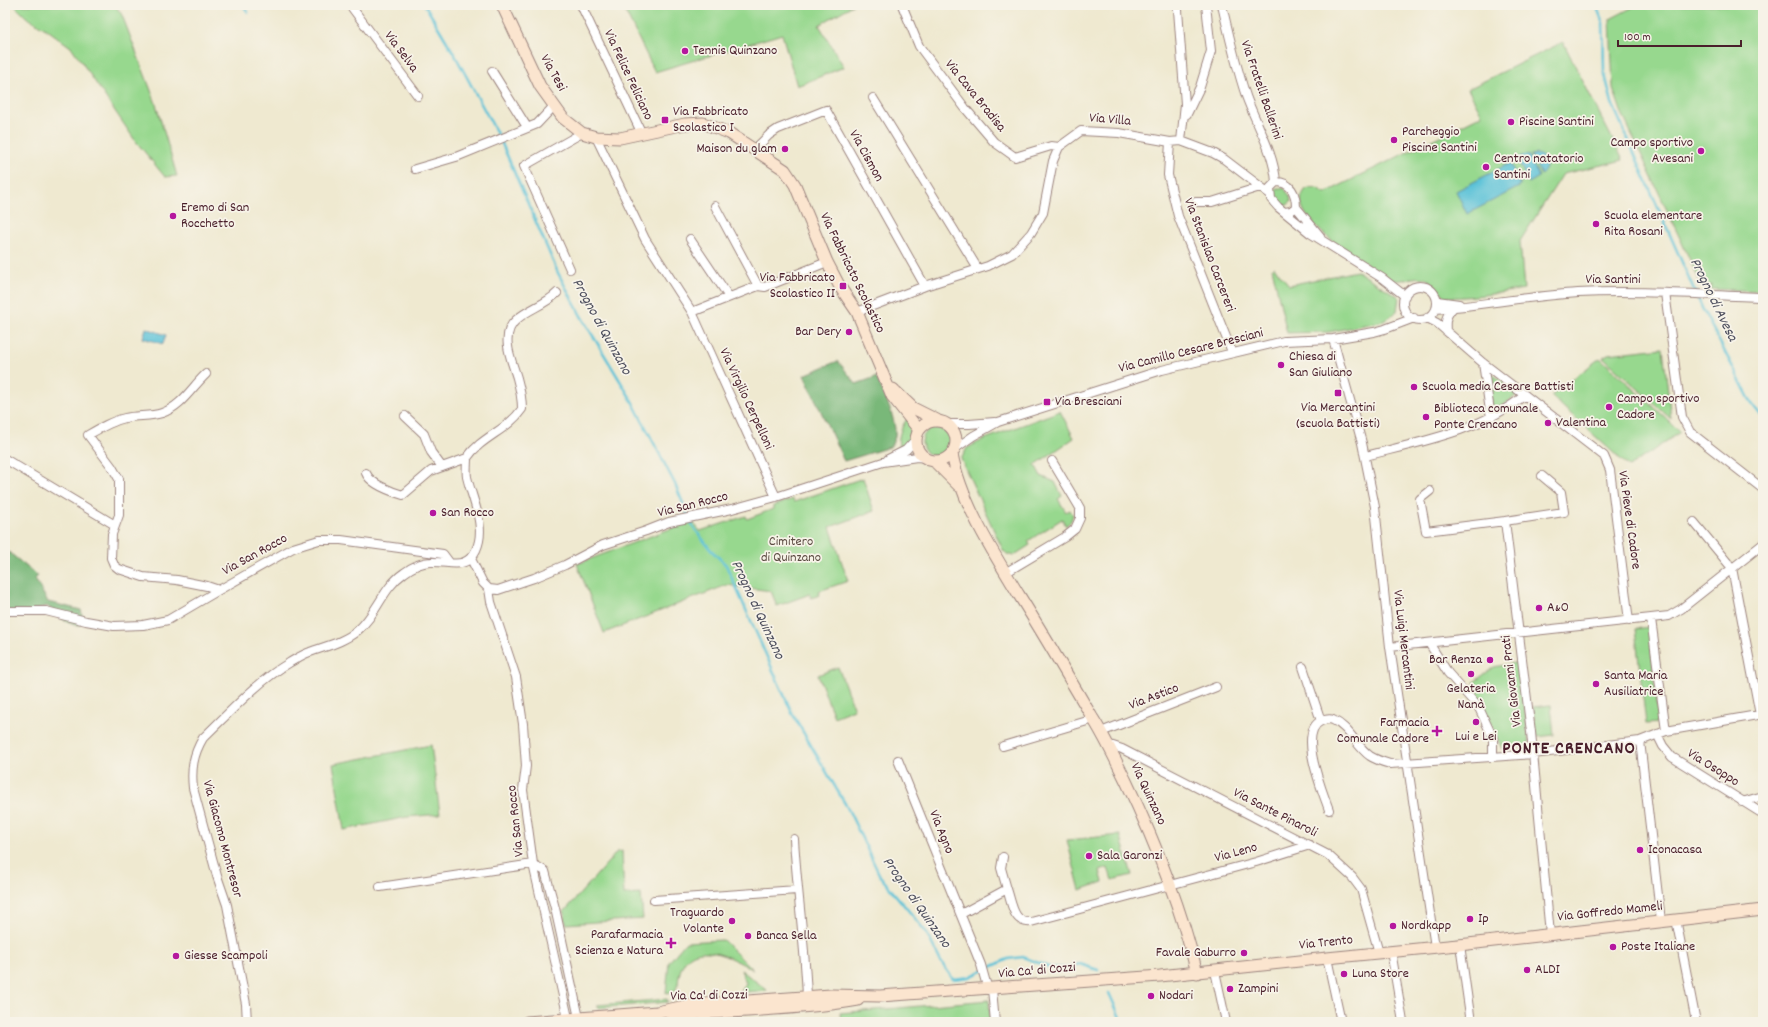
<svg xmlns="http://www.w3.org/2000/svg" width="1768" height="1027" font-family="Dekko,sans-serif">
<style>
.green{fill:#97d88e;stroke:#707c5c}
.forest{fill:#79b879;stroke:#626c52}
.water{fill:#5bc2d8;stroke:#527082}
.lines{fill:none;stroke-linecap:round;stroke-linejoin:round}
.stream{stroke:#5bc2d8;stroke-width:2.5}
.street-casing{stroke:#9c847e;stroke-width:10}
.secondary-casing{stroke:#9c847e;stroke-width:13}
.street{stroke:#fff;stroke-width:8}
.secondary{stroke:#fbe5cf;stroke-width:11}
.poi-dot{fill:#b5179e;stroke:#f7f3e8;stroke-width:1.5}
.labels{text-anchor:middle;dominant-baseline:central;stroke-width:3.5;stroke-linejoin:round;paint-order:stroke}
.poi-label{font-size:14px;fill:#4a1f2b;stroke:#f7f3e8;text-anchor:start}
.street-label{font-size:14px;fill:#4a1f2b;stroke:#f7f3e8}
.park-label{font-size:14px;fill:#5d4d44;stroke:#f7f3e8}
.water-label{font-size:15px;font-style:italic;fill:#4f505f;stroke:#f7f3e8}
.district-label{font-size:18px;font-weight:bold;letter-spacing:1px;fill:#4a1f2b;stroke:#f7f3e8}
</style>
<rect width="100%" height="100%" fill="#f7f3e8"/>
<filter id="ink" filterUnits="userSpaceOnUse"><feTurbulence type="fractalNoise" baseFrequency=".025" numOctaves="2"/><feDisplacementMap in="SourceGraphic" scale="8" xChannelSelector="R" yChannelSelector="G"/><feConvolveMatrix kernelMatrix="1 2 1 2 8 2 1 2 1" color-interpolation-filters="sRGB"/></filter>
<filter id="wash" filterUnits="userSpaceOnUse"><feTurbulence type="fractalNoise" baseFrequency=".012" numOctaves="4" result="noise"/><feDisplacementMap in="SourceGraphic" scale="16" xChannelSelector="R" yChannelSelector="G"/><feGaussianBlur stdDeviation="0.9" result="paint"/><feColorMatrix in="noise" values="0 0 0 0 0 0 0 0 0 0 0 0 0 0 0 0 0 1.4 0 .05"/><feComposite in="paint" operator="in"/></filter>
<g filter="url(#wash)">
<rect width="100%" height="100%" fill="#efe9d0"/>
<path class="green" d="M14 5H115L122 15 155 101 177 176 165 177 134 139 72 48 49 31 26 17Z
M622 5H853L819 25 844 67 797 86 782 34 655 72Z
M1637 5H1763V291L1711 289V286L1713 285 1702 286 1621 111 1613 88 1610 19Z
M1563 42 1623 160 1563 174 1520 241 1524 289C1511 291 1454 301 1445 296 1438 291 1433 280 1424 278 1412 276 1404 282 1391 280 1369 265 1309 232 1302 206 1300 199 1302 194 1306 189 1314 186 1319 188 1325 193L1482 115 1468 89Z
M1278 188H1284L1290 196 1291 202 1287 205H1283L1277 199 1275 191Z
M1274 267 1289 285 1357 271 1399 297 1397 311 1384 321 1329 332 1287 333 1272 268Z
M1663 348 1671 419 1603 357 1608 354Z
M1600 358 1667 419 1680 432 1629 467 1551 396Z
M1486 369 1518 394 1505 404 1492 410Z
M1060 411 1074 438 1035 465 1041 476 1055 482 1062 496 1058 499 1066 512 1070 510 1073 515 1071 521 1066 526 1062 519 1028 541 1030 545 1013 556 1007 554 1003 550 961 459 967 448 985 439Z
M907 419C917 436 913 437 900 450 896 440 901 427 907 419Z
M922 442a14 14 0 1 1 28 0a14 14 0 1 1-28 0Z
M863 478 874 511 830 527 848 581 819 591 820 595 811 598 810 594 777 606 771 591 727 585 604 633 577 564 683 524 693 522 700 531 746 516 747 519 773 509V506L793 499 794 502Z
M1649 627 1659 723 1646 724 1635 629Z
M1519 662 1529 745 1502 749 1485 711 1474 682 1494 667Z
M838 667 854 709 834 717 818 675Z
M1551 705 1554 735 1536 737 1533 707Z
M431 745 440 814 407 817 344 830 333 764Z
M1120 835 1132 875 1112 880 1108 868 1100 871 1103 882 1080 890 1067 840Z
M622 851 624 895 641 894 643 919 566 924 564 912 617 852Z
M723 940 753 970C725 953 682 934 678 984 677 987 676 987 676 991L666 993 669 962 686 942Z
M741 970 767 990 766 991 741 992 746 983Z
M667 999 668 1002 598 1008V1005Z
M989 1000 990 1022H841L840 1013Z"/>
<path class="forest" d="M838 361 856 384 876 377C883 392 897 420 895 436 894 440 892 444 890 447L844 461 804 375Z
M5 549 38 576 35 579 48 602 81 610 84 622 77 626 65 621 47 606 41 608 32 616 20 612 14 615 5 613Z"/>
<path class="water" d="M1528 154 1539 177 1529 183 1517 159Z
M1536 154C1547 156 1550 167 1541 175L1531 155Z
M1510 163 1521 186 1467 214 1456 191Z
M146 328 166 335 163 344 143 338Z"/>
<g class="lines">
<path class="stream" d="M243 5 248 12
M425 5 456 57 500 139 558 273 581 316 631 399 675 484 692 525 710 549 726 565 792 713 847 807 880 876 926 932 941 962 953 979 969 977 1008 959 1023 957 1049 967 1062 968 1080 964 1098 970
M1596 5 1603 23 1604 71 1612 103 1703 310 1752 404 1763 418
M1109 993 1122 1022"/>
</g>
</g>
<g filter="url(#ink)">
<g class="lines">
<defs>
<path id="street" d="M350 5 418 96
M581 5 642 134
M902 5 919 46 965 108 994 142 1015 157 1051 146 1059 147
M1176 5 1178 10 1185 104 1181 141
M1222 5C1229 36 1236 66 1246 96 1256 124 1274 152 1276 182
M492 71 527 127
M873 98 978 269
M1187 114 1200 87 1211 51 1206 5
M596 137 645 239 692 312 776 497
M1170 142 1168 175 1178 216 1232 352
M754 150 769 135 778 129 826 110 925 286
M415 169 456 157 537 124 554 106
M1196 202H1212L1260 187
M715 206 758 286
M1296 207 1320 236
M1285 212 1291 211 1296 207C1296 194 1291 182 1276 182L1270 188 1271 199 1278 207 1310 233 1382 278 1405 296
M690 239 729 297
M570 269 524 166 582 133
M1403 303a17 17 0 1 1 34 0a17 17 0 1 1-34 0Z
M1665 293 1682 417 1690 432 1763 489
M1437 301 1459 304
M1436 309C1483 305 1530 296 1578 293 1639 290 1701 295 1763 297
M692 312 758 286 765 287 827 262
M857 312 925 286 988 266 1012 254 1031 233 1043 213 1053 161 1059 147 1081 131 1119 133 1170 142 1181 141 1213 153 1224 159 1270 194
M1427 318 1437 323 1483 363 1604 456 1610 470 1629 621
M1446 331C1445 320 1446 315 1454 307
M1333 339 1362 443 1375 507 1390 647 1435 947
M1483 363 1491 418
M206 374C191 388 182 406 162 413 150 417 137 415 125 418 112 421 100 428 88 435L112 467 119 479V515L112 534 111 558 114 565 119 569 143 577 177 580 207 586 219 590 293 548 319 540H341L443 554 449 562
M405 416 424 434 431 452 442 467
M948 424H969L995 422
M956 448 973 436 998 422 1162 370 1284 341 1333 339 1374 332 1385 329 1414 318
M1365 456C1420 442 1481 431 1525 395
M5 459 115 525
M888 459 906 450 916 439
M366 473C370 484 393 492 403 495L431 471 467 458
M1542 476 1561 492 1564 512 1505 521 1531 732 1550 934
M1430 491 1420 499 1426 531 1505 521
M1694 522 1732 568 1760 715
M471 559 483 583 489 589 498 590 534 578 565 565 603 545 646 531 669 522 732 509 776 497 883 462 917 457 926 458
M1005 573 1065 537 1075 529 1080 518V508L1052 461
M489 589 491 602 516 677 523 724 526 766 523 790 533 864 568 1018
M5 611H46L86 621 114 626 143 625 168 620 219 590
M1651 619 1666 731
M1429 643 1448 673 1479 708 1493 738V757
M1390 647 1669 616 1681 609 1763 544
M1303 667 1321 721
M1101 732 1216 687
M1657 734 1663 746 1672 757 1763 814
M1640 741 1661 921
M1107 744 1122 749 1328 855 1352 877 1361 889 1379 953
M1003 746 1094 719
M898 760 981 965 988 990
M1742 802 1763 796
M1329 810C1323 792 1297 732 1321 721 1324 720 1329 718 1333 720 1349 727 1356 746 1370 756 1376 760 1383 762 1390 764L1533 754 1640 741 1666 731 1763 714
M794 839C797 891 805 944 807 997
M533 864 545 871 555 908 579 1018
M380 887 533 864
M1007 889C1012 903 1013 924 1031 922L1256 862 1310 845
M654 900 797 890
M961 914 1007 889 1001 868 1003 857
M1676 919 1696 1022
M1460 945 1471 1022
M1391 951 1403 1022
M1327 958 1341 1022
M1215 971 1226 1022
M992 989 995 1022
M247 1022 246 1004 227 905 217 876 193 788C191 769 193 755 203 738 229 713 258 681 289 663 296 659 303 654 310 652 326 646 344 642 357 631 377 615 382 588 404 573 412 567 421 562 431 562 450 561 466 571 476 550 487 527 472 499 467 477 466 471 467 464 467 458 481 437 508 430 522 409 522 398 520 389 517 378 512 361 499 335 516 320 528 309 545 305 557 293"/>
<path id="secondary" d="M502 5 540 86 563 118 582 133 596 137 620 138 685 124 703 123 729 133 785 170 795 185 827 262 840 287 857 312 892 396 919 430
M893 389 913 408 937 420
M916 441a20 20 0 1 1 40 0a20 20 0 1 1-40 0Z
M952 454C961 502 994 554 1019 595 1044 635 1068 676 1092 717 1105 737 1115 759 1126 781 1155 842 1181 907 1197 973
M934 461 959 486
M670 1013C696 1015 721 1012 747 1011 784 1008 821 1007 858 1000
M527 1022 657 1012 690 1005 831 995 880 996 1160 976 1327 958 1468 944 1763 910"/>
</defs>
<use href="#street" class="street-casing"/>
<use href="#secondary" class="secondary-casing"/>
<use href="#street" class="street"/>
<use href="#secondary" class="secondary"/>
</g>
</g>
<g class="poi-dot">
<circle cx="685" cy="51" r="4"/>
<rect x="661" y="116" width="8" height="8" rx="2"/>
<circle cx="1511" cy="122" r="4"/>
<circle cx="1394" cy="140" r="4"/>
<circle cx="785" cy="149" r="4"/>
<circle cx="1701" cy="151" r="4"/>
<circle cx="1486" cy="167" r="4"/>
<circle cx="173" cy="216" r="4"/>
<circle cx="1596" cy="224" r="4"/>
<rect x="839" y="282" width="8" height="8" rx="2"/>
<circle cx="849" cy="332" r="4"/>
<circle cx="1281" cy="365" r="4"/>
<circle cx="1414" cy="387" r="4"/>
<rect x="1334" y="389" width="8" height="8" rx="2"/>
<rect x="1043" y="398" width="8" height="8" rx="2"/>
<circle cx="1609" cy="407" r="4"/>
<circle cx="1426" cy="417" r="4"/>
<circle cx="1548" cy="423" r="4"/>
<circle cx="433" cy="513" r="4"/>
<circle cx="1539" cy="608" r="4"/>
<circle cx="1490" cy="660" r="4"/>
<circle cx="1471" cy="674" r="4"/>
<circle cx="1596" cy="684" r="4"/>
<circle cx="1476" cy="722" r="4"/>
<path d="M1435 725h4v4h4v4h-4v4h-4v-4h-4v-4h4z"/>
<circle cx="1640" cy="850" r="4"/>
<circle cx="1089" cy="856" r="4"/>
<circle cx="1470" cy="919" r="4"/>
<circle cx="732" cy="921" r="4"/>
<circle cx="1393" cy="926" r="4"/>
<circle cx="748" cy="936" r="4"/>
<path d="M669 937h4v4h4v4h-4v4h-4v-4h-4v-4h4z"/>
<circle cx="1613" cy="947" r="4"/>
<circle cx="1244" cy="953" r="4"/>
<circle cx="176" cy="956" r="4"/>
<circle cx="1527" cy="970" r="4"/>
<circle cx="1344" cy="974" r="4"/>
<circle cx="1230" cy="989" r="4"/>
<circle cx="1151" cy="996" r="4"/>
</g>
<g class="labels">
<g class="poi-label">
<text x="693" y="51">Tennis Quinzano</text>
<text x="673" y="112">Via Fabbricato<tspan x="673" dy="16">Scolastico I</tspan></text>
<text x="1519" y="122">Piscine Santini</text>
<text x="1402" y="132">Parcheggio<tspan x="1402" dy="16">Piscine Santini</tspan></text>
<text x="1693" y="143" text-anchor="end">Campo sportivo<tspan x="1693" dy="16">Avesani</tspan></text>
<text x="777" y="149" text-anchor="end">Maison du glam</text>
<text x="1494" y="159">Centro natatorio<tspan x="1494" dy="16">Santini</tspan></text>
<text x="181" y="208">Eremo di San<tspan x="181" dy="16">Rocchetto</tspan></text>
<text x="1604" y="216">Scuola elementare<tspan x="1604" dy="16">Rita Rosani</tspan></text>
<text x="835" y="278" text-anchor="end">Via Fabbricato<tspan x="835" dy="16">Scolastico II</tspan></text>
<text x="841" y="332" text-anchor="end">Bar Dery</text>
<text x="1289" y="357">Chiesa di<tspan x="1289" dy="16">San Giuliano</tspan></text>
<text x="1422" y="387">Scuola media Cesare Battisti</text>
<text x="1617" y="399">Campo sportivo<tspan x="1617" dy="16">Cadore</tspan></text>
<text x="1055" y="402">Via Bresciani</text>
<text x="1338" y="408" text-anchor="middle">Via Mercantini<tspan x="1338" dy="16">(scuola Battisti)</tspan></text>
<text x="1434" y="409">Biblioteca comunale<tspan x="1434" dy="16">Ponte Crencano</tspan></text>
<text x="1556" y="423">Valentina</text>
<text x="441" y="513">San Rocco</text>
<text x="1547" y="608">A&amp;O</text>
<text x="1482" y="660" text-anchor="end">Bar Renza</text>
<text x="1604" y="676">Santa Maria<tspan x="1604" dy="16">Ausiliatrice</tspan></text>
<text x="1471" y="689" text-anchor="middle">Gelateria<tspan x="1471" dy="16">Nanà</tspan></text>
<text x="1429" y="723" text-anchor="end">Farmacia<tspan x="1429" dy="16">Comunale Cadore</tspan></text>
<text x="1476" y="737" text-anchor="middle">Lui e Lei</text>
<text x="1648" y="850">Iconacasa</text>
<text x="1097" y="856">Sala Garonzi</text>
<text x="724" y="913" text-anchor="end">Traguardo<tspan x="724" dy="16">Volante</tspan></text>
<text x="1478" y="919">Ip</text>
<text x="1401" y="926">Nordkapp</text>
<text x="663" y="935" text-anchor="end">Parafarmacia<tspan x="663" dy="16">Scienza e Natura</tspan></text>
<text x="756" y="936">Banca Sella</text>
<text x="1621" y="947">Poste Italiane</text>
<text x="1236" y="953" text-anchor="end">Favale Gaburro</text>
<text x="184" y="956">Giesse Scampoli</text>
<text x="1535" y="970">ALDI</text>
<text x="1352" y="974">Luna Store</text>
<text x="1238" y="989">Zampini</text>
<text x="1159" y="996">Nodari</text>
</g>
<g class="street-label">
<text transform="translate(401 52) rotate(53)">Via Selva</text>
<text transform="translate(553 73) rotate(61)">Via Tesi</text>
<text transform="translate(628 75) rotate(65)">Via Felice Feliciano</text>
<text transform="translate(1261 90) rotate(71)">Via Fratelli Ballerini</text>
<text transform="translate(975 96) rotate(51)">Via Cava Bradisa</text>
<text transform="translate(1110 120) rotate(5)">Via Villa</text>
<text transform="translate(866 156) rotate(61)">Via Cismon</text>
<text transform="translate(1209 255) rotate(69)">Via Stanislao Carcereri</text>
<text transform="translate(852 273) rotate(64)">Via Fabbricato Scolastico</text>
<text x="1613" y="280">Via Santini</text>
<text transform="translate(1191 351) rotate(-14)">Via Camillo Cesare Bresciani</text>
<text transform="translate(746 399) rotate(65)">Via Virgilio Cerpelloni</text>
<text transform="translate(693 505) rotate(-14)">Via San Rocco</text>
<text transform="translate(1629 520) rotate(82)">Via Pieve di Cadore</text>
<text transform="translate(255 555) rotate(-29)">Via San Rocco</text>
<text transform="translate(1403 640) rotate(83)">Via Luigi Mercantini</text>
<text transform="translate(1512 681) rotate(-97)">Via Giovanni Prati</text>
<text transform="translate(1154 697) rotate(-21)">Via Astico</text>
<text transform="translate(1713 768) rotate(32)">Via Osoppo</text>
<text transform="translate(1148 794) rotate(65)">Via Quinzano</text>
<text transform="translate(1275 813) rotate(27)">Via Sante Pinaroli</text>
<text transform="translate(516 821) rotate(-96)">Via San Rocco</text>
<text transform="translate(941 832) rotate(68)">Via Agno</text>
<text transform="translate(222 839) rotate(75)">Via Giacomo Montresor</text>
<text transform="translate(1236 853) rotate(-15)">Via Leno</text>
<text transform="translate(1610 912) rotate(-6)">Via Goffredo Mameli</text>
<text transform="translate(1326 943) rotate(-6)">Via Trento</text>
<text transform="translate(1037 971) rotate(-5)">Via Ca' di Cozzi</text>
<text transform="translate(709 996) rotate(-1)">Via Ca' di Cozzi</text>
</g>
<g class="park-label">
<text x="791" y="542">Cimitero<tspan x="791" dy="16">di Quinzano</tspan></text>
</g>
<g class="water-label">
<text transform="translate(1713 300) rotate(64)">Progno di Avesa</text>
<text transform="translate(601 327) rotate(61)">Progno di Quinzano</text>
<text transform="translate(757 610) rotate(65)">Progno di Quinzano</text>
<text transform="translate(916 903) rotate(55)">Progno di Quinzano</text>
</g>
<g class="district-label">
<text x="1569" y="749">PONTE CRENCANO</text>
</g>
</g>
<rect width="1768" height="1027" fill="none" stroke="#f7f3e8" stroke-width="20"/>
<path d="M1618 40v6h123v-6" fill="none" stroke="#4a1f2b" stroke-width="2"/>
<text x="1624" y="40" font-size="12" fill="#4a1f2b" stroke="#f7f3e8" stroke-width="3" paint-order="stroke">100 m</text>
</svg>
